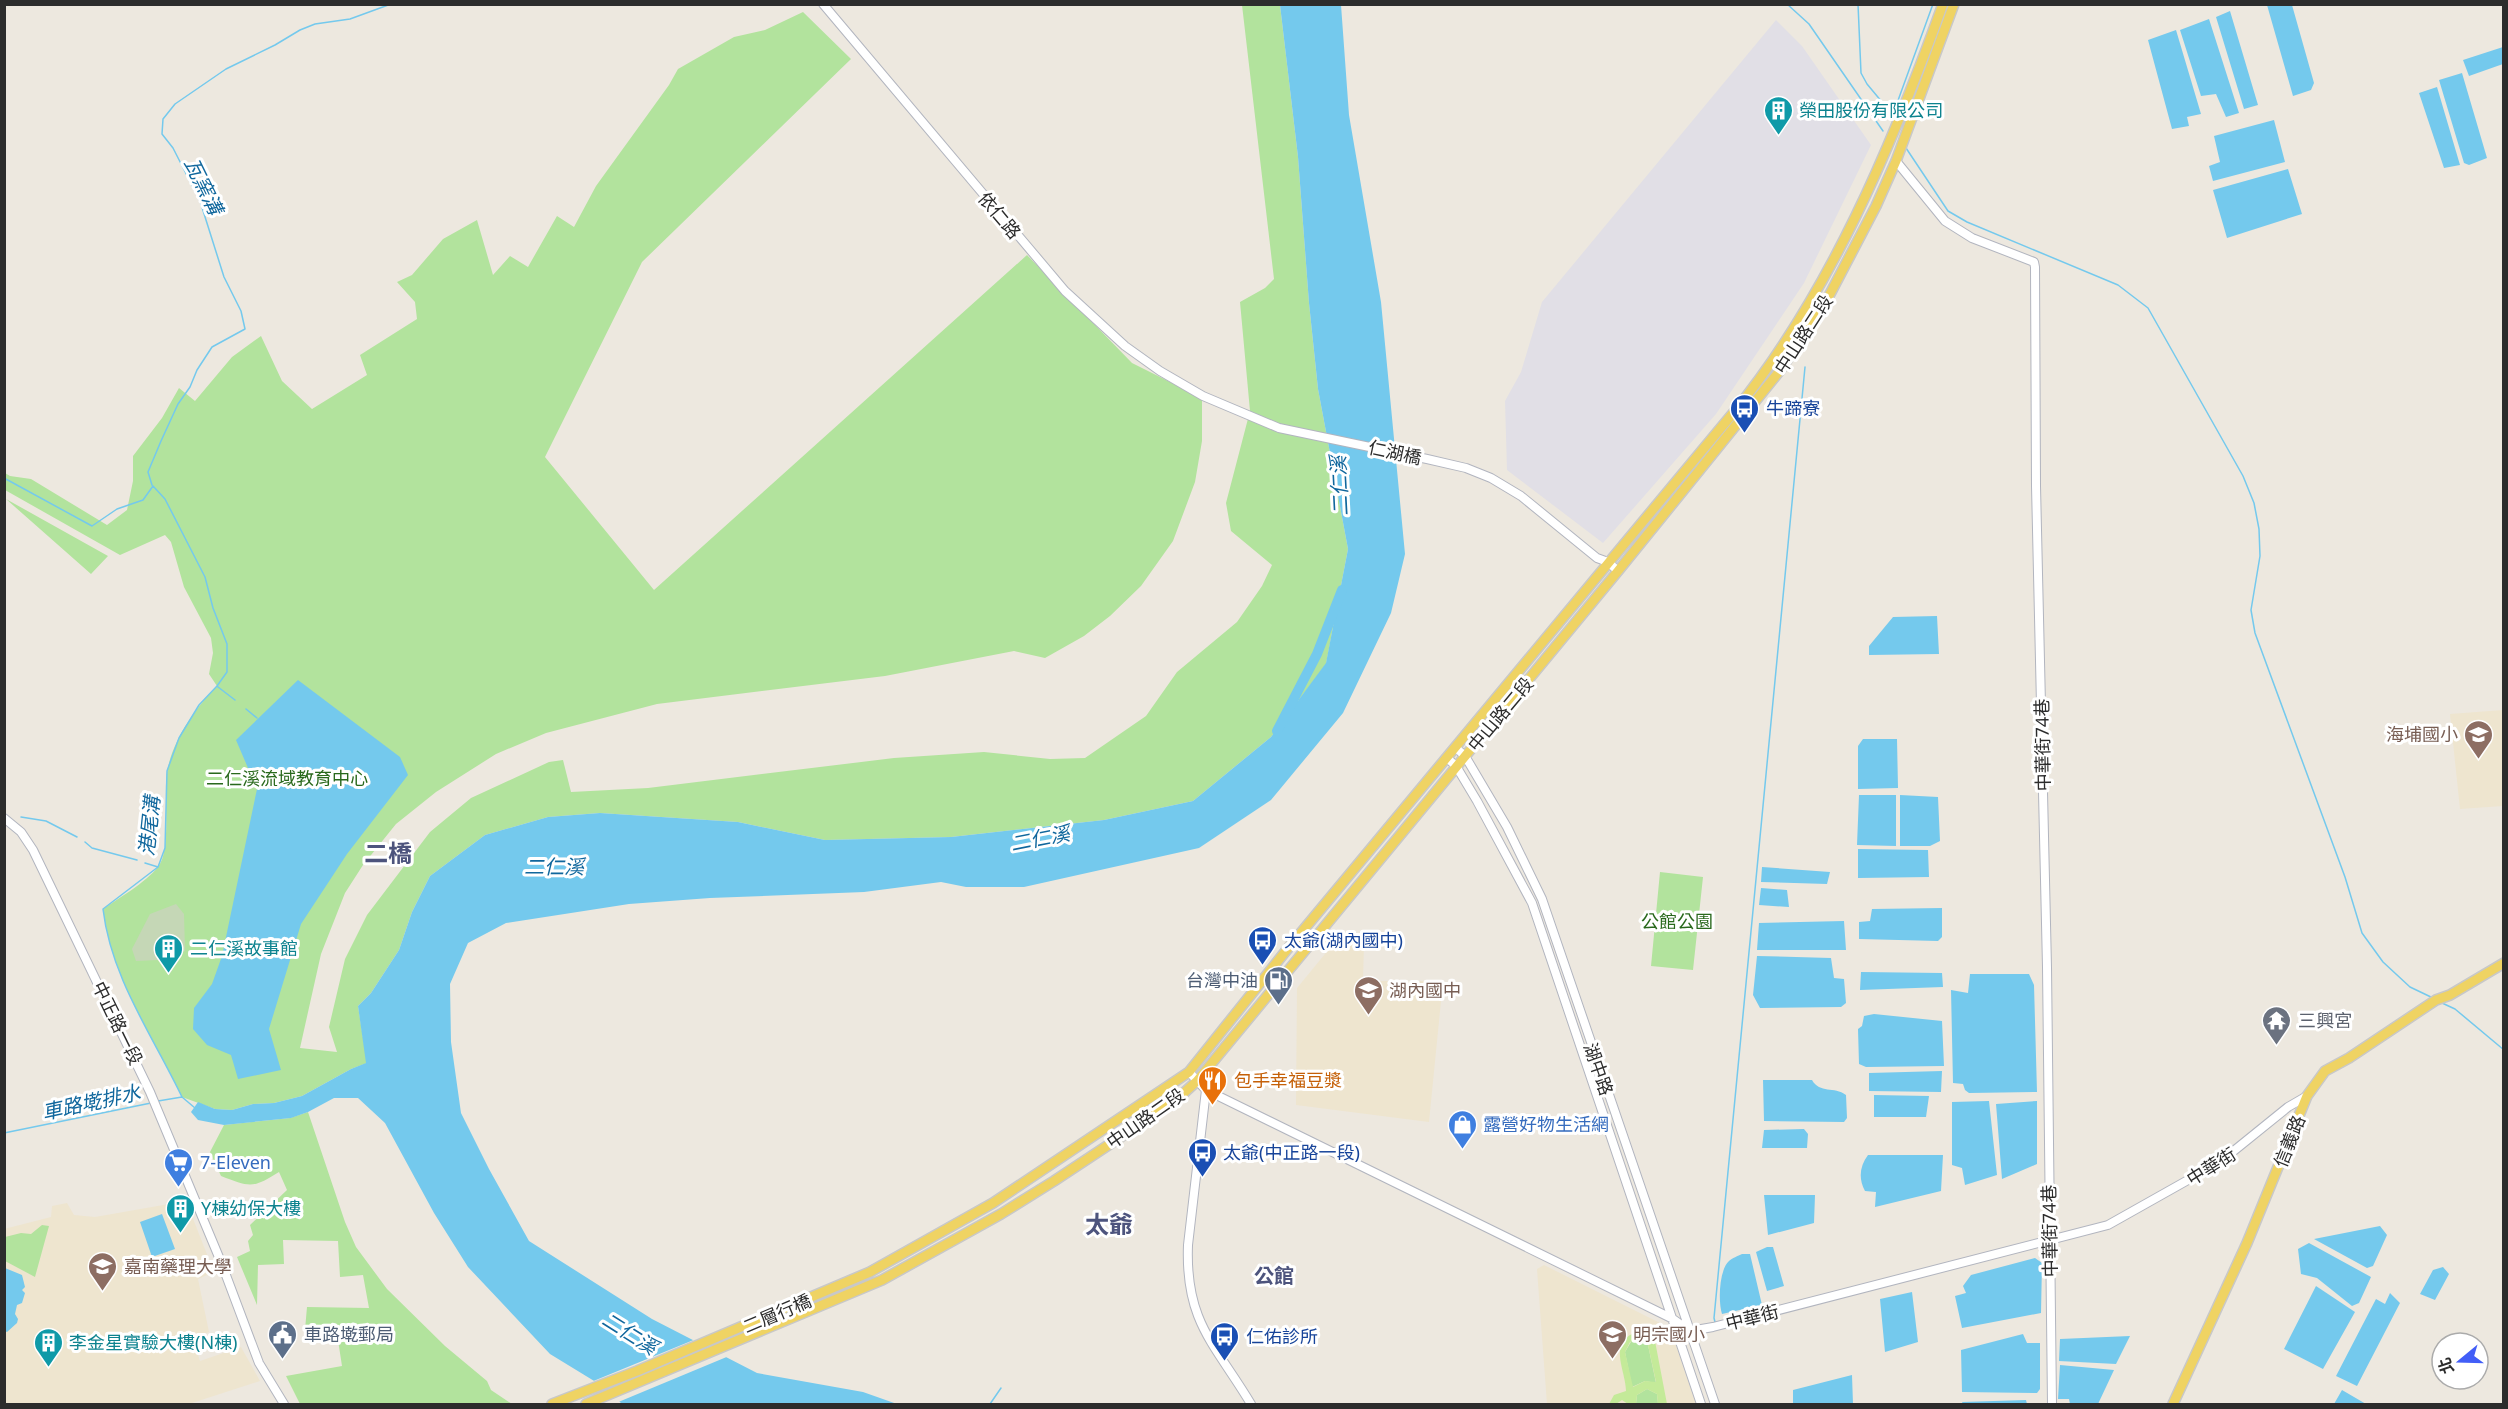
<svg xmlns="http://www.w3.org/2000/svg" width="2508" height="1409" font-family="'Noto Sans','Noto Sans TC',sans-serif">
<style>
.industrial{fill:#e1dfe6}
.education{fill:#eee5cf}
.green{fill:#b2e39d}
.cemetery{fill:#c5d7b6}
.pitch{fill:#c4ea99;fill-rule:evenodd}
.water{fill:#74c9ed}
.pier{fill:#ede8df}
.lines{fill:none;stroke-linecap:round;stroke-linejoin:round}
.stream{stroke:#74c9ed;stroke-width:1.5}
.river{stroke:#74c9ed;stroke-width:10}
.secondary-casing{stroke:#b2b5bf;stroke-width:10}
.primary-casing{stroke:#c8c8c8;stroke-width:12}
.secondary{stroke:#fff;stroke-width:8}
.primary{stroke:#efd363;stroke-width:9}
.labels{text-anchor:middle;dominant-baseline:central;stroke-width:6;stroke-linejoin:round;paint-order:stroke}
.culture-label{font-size:18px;fill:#0d838f;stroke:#fff;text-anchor:start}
.street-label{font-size:18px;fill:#2c2c2c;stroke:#fff}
.transit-label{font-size:18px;fill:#164399;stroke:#fff;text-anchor:start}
.education-label{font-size:18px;fill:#785e54;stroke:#fff;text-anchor:start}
.park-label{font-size:18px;fill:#29691c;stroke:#fff}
.service-label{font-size:18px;fill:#4e5e75;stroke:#fff;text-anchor:end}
.worship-label{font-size:18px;fill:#5b616d;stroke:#fff;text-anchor:start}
.food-label{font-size:18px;fill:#c56008;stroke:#fff;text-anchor:start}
.shop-label{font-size:18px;fill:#366cbe;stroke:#fff;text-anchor:start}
.water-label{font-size:20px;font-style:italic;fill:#10679d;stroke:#fff}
.neighbourhood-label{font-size:20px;font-weight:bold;fill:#4d547d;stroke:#fff}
.district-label{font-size:24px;font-weight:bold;fill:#4d547d;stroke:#fff}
</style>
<rect width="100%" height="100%" fill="#ede8df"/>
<path class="industrial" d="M1776 20 1802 46 1871 145 1804 283 1716 414 1603 543 1507 470 1505 401 1521 372 1542 302Z"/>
<path class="education" d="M2503 710V806L2460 809 2450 714Z
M1334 943H1364L1363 981H1443L1429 1122 1296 1105 1297 988Z
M186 1201 214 1272 198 1279 209 1332 193 1339 200 1361 241 1347 260 1381 189 1404H5L4 1229 51 1217 52 1206 67 1203 74 1215 95 1217Z
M1544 1265 1670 1328 1696 1404H1547L1537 1269Z"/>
<path class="green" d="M1242 5H1280L1298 157 1309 303 1318 389 1348 549 1326 664 1271 737 1193 801 1104 820 951 837 825 840 738 822 600 813 548 817 485 835 430 876 412 912 399 950 371 993 358 1006 367 1063 351 1069 302 1096 274 1103 253 1104 232 1110 215 1109 182 1097C153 1036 111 978 103 909 119 898 145 883 158 867 172 849 163 797 167 772 173 739 194 710 217 686L209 674 213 653 211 638 184 587 171 542 165 535 120 555 5 490V473L10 476 31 479 107 525 127 510 133 481V456L162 418 179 388 195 401 232 357 261 336 282 381 312 409 367 375 360 355 417 319 415 302 397 282 412 275 443 239 477 220 493 275 510 256 528 267 557 216 574 227 596 186 669 85 678 69 734 37 765 30 803 12 851 59 642 262 545 457 654 590 1027 255 1132 363 1202 398V441L1195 482 1173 541 1141 586 1110 616 1084 636 1045 658 1014 651 885 676 657 704 546 733 496 754 436 792 396 824 363 865 345 893 321 954 300 1048 337 1052 329 1027 345 959 367 915 430 832 471 798 549 762 563 760 571 792 648 788 894 758 984 752 1050 759 1085 758 1146 716 1177 672 1237 622 1262 586 1272 565 1231 531 1226 503 1250 411 1240 302 1265 288 1274 279Z
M6 499 108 556 91 574Z
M1660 872 1703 877 1693 970 1651 966Z
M308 1112 345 1222 356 1247 387 1289 445 1346 487 1381 491 1390 512 1404H300L286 1376 342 1366 338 1340 304 1341 307 1307 369 1308 363 1275 340 1277 338 1241 283 1240 284 1264 258 1265 257 1305 237 1257 250 1251 248 1241 253 1235 250 1225 287 1190 279 1172C252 1189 250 1187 221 1176L210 1152 224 1125 290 1118Z
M42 1225 49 1226 35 1277 5 1261V1237L21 1233 31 1234Z
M1632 1340 1642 1341 1648 1345 1656 1383 1645 1381 1632 1387 1625 1352Z
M1647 1389 1657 1394 1658 1404H1636L1637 1395Z"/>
<path class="cemetery" d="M176 904 184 914 185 951 158 960 136 961 132 949 150 914Z"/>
<path class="pitch" d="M1634 1333H1644L1655 1341 1667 1404H1658L1657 1394 1647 1389 1637 1395 1636 1404H1628L1622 1400 1616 1404H1609L1614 1395 1626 1391C1626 1371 1608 1344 1634 1333ZM1637 1340 1648 1345 1656 1382 1645 1381 1633 1387 1625 1352 1630 1342Z"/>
<path class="water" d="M1280 5H1341L1349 115 1381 302 1405 554 1391 613 1343 713 1271 800 1199 848 1024 887H966L941 882 864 892 710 898 629 904 506 923 468 943 450 984 451 1042 461 1113 489 1169 529 1241 652 1319 757 1373 863 1392 897 1404H622L604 1387 550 1354 468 1267 434 1213 385 1123 358 1098H334L308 1112 291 1118 224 1125 198 1120 191 1112 198 1102 215 1109 232 1110 253 1104 274 1103 302 1096 351 1069 366 1063 358 1006 371 993 399 950 412 912 430 876 485 835 548 817 600 813 738 822 825 840 951 837 1104 820 1193 801 1271 737 1326 663 1348 549 1318 389 1309 303 1298 157Z
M2267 5H2292L2314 83 2311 90 2293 96Z
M2230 11 2258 105 2244 109 2216 17Z
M2209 19 2239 113 2226 117 2216 94 2201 96 2180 30Z
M2176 30 2201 114 2187 117 2189 126 2172 129 2148 40Z
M2503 47V64L2469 76 2463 60Z
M2462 73 2487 158 2469 165 2464 163 2439 80Z
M2437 87 2460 165 2444 168 2419 93Z
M2274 120 2285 162 2213 181 2209 166 2220 162 2214 136Z
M2288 169 2302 214 2227 238 2213 190Z
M1937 616 1939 654 1869 655V646L1893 617Z
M298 680 400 757 408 775 347 854 301 924 269 1029 281 1070 238 1079 231 1055 207 1045 193 1029 194 1008 212 984 222 956 257 789 236 740Z
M1863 739H1897L1898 788 1858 789V746Z
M1859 795H1896V846L1857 845Z
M1900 795 1938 797 1940 841 1930 846H1900Z
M1858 849 1928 850 1929 877 1858 878Z
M1762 867 1830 872 1827 884 1761 882Z
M1761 888 1787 890 1789 907 1759 905Z
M1942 908V937L1938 941 1859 939V922L1870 921 1872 909Z
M1844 921 1846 950H1757L1759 923Z
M1757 956 1831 958 1834 978 1844 979 1846 1003 1841 1007 1760 1008 1753 995Z
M1861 972 1942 973 1943 987 1860 990Z
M1970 974H2029L2034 985 2037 1092 1969 1093 1965 1090 1963 1084 1953 1083 1951 990 1968 993Z
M1874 1014 1942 1021 1944 1066 1866 1067 1859 1064 1858 1029 1862 1026 1864 1016Z
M1942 1071 1941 1092 1869 1091V1073Z
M1763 1080H1812C1820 1094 1834 1086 1846 1095L1847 1118 1844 1122 1764 1121Z
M1874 1095 1929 1096 1926 1117H1874Z
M1989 1101 1997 1175 1965 1185 1962 1168 1952 1165V1102Z
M2037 1101V1164L2002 1179 1996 1104Z
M1804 1129 1808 1134 1807 1148H1762L1764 1130Z
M1868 1155H1943L1941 1191 1875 1207 1876 1192 1865 1191C1858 1178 1860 1166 1868 1155Z
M1764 1195H1815L1814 1223 1768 1235Z
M162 1214 175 1249 152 1257 140 1222Z
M2380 1226 2387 1235 2373 1266 2367 1268 2314 1239Z
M2309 1243 2371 1277 2359 1303 2352 1306 2317 1278 2301 1274 2298 1249Z
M1767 1247H1773L1784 1286 1767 1291 1756 1252Z
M1742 1254H1750L1762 1305 1722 1314C1718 1302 1719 1270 1729 1261 1732 1258 1738 1256 1742 1254Z
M2035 1258 2042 1263 2041 1313 1962 1328 1955 1296 1966 1293 1963 1286 1971 1275Z
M2443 1267 2449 1274 2435 1300 2420 1294 2433 1270Z
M5 1268 22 1275 25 1287 22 1290 25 1293 22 1303 17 1305 15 1314 18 1319 17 1323 7 1332 4 1331Z
M2316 1286 2355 1312 2323 1369 2284 1349Z
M1912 1292 1918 1342 1885 1352 1880 1299Z
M2390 1293 2400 1303 2357 1386 2336 1376 2376 1299 2385 1304Z
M2023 1334 2027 1343H2040V1389L2037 1393 1962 1392 1961 1350Z
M2130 1336 2116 1364 2059 1361 2060 1339Z
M2060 1365 2114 1370 2098 1404H2070L2069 1399H2058Z
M1852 1375 1853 1404H1793V1390Z
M2342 1390 2366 1404H2334Z
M2026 1400 2027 1404H1963L1962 1402Z"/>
<path class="pier" d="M696 1339 729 1356 616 1403 602 1389 591 1382Z"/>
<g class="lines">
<path class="stream" d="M1787 4 1809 24 1883 131
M1858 4 1861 73 1867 84 1887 108
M1896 106 1933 4
M1906 148 1948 211 1967 222 2118 285 2148 308 2243 476 2254 503 2259 529 2260 556 2251 610 2255 633 2345 877 2362 933 2383 962 2410 987 2433 998
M4 478 92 526 117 509 143 500 153 486 165 499 205 577 213 608 227 644V672L217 686 199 705 179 738 167 771 165 848 158 867 103 909C111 978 153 1036 182 1097L195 1108
M152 485 148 472 161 441 178 404 190 387 197 370 212 347 245 329 241 311 224 277 200 201 173 148 162 134 163 119 175 104 226 69 275 45 300 30 315 24 350 19 391 4
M218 687 235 700
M246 709 257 718
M21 817 46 821 77 837
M85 842 92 848 137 860
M145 863 158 867
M2442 1003 2455 1009 2504 1050
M158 1101 182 1097
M4 1133 151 1103
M1715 1322 1714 1318 1805 367
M990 1404 1001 1388"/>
<path class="river" d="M1277 731 1317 654 1342 590"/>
<defs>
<path id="secondary" d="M823 4 1065 291 1125 346 1160 371 1203 396 1279 428 1427 459 1466 468 1491 478 1521 496 1597 558 1608 562 1618 571
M1896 161 1945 221 1972 238 2034 262 2035 267 2036 486 2047 967 2052 1404
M1456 748 1465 756 1507 827 1542 899 1715 1404
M1447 758 1456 766 1477 801 1532 903 1701 1404
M4 818 21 832 33 850 150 1092 221 1262 259 1363 284 1404
M1189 1072 1206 1090 1188 1245C1185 1322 1215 1344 1251 1404
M1206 1090 1673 1319 1690 1331 1713 1327 2108 1225 2220 1162 2288 1107 2307 1096"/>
<path id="primary" d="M552 1404 637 1371 870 1272 993 1203 1189 1072 1285 952 1734 412C1830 294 1892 146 1943 4
M586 1404 882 1280 1001 1214 1054 1181 1175 1101 1197 1081 1618 571 1782 368 1830 294 1876 206 1896 161 1954 4
M2173 1404 2247 1243 2307 1096 2325 1071 2349 1058 2436 1000 2450 995 2504 963"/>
</defs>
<use href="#secondary" class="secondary-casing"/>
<use href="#primary" class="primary-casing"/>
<use href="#secondary" class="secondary"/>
<use href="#primary" class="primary"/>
</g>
<defs>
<symbol id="building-pin" viewBox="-11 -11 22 30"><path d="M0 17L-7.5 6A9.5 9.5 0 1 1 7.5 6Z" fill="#0f9aa8" stroke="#fff"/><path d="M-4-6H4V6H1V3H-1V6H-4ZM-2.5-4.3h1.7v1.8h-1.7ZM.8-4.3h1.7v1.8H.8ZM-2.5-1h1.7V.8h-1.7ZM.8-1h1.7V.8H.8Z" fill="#fff"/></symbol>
<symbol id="bus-pin" viewBox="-11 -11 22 30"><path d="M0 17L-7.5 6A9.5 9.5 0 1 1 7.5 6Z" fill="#1a4fb4" stroke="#fff"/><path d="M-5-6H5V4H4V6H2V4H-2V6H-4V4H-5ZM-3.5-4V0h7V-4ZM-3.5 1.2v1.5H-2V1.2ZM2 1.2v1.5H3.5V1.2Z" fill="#fff"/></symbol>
<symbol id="school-pin" viewBox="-11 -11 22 30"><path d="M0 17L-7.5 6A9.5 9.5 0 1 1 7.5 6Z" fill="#8d6e63" stroke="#fff"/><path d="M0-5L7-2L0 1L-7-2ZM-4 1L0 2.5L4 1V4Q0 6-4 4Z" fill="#fff"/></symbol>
<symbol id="fuel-pin" viewBox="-11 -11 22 30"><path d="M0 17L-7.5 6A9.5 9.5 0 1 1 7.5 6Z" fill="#5c6f8a" stroke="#fff"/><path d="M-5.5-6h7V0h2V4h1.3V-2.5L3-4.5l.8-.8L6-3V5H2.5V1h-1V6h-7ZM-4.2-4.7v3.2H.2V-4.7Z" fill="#fff"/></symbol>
<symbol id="temple-pin" viewBox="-11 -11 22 30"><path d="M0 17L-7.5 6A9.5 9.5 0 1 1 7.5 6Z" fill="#6b7280" stroke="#fff"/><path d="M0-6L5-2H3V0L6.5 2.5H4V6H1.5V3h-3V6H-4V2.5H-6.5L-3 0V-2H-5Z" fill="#fff"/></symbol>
<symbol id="restaurant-pin" viewBox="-11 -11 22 30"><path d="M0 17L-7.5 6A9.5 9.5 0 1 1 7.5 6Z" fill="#e8710a" stroke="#fff"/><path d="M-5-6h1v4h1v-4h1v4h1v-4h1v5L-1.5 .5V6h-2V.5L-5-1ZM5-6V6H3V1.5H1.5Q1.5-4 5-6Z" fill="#fff"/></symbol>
<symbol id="shop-pin" viewBox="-11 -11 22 30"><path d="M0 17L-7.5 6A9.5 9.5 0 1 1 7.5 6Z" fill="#3f7fe0" stroke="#fff"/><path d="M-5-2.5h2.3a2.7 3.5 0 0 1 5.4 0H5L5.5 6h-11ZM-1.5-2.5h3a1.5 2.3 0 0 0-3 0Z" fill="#fff"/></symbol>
<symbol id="supermarket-pin" viewBox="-11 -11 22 30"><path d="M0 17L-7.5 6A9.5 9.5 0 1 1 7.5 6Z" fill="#3f7fe0" stroke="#fff"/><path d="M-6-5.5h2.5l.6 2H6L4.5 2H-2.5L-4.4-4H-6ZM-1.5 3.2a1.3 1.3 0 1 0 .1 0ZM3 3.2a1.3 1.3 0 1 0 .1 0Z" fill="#fff"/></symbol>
<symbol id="university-pin" viewBox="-11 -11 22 30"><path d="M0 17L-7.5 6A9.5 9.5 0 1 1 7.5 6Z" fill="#8d6e63" stroke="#fff"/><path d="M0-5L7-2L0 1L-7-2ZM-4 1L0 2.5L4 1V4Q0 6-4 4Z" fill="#fff"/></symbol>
<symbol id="civic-pin" viewBox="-11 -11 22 30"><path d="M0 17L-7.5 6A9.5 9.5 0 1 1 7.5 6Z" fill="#5c6f8a" stroke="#fff"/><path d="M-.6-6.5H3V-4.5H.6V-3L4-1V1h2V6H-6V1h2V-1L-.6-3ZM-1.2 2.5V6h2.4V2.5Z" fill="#fff"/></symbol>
</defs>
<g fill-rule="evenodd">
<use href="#building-pin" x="1762" y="94" width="33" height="45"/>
<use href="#bus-pin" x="1728" y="392" width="33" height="45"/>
<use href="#school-pin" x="2462" y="718" width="33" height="45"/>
<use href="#bus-pin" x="1246" y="924" width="33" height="45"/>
<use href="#building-pin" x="152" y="932" width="33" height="45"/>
<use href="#fuel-pin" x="1262" y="964" width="33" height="45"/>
<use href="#school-pin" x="1352" y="974" width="33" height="45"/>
<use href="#temple-pin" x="2260" y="1004" width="33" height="45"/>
<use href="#restaurant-pin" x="1196" y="1064" width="33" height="45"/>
<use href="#shop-pin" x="1446" y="1108" width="33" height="45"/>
<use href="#bus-pin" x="1186" y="1136" width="33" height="45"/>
<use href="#supermarket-pin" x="162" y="1146" width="33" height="45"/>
<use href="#building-pin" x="164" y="1192" width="33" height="45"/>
<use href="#university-pin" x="86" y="1250" width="33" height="45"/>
<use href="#civic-pin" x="266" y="1318" width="33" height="45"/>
<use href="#school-pin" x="1596" y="1318" width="33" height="45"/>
<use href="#bus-pin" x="1208" y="1320" width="33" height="45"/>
<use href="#building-pin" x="32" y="1326" width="33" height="45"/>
</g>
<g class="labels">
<g class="culture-label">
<text x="1799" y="110">榮田股份有限公司</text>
<text x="190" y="948">二仁溪故事館</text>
<text x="201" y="1208">Y棟幼保大樓</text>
<text x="69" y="1342">李金星實驗大樓(N棟)</text>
</g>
<g class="street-label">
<text transform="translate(1000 215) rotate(50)">依仁路</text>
<text transform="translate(1803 334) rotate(-57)">中山路二段</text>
<text transform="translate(1395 452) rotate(12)">仁湖橋</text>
<text transform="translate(1500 714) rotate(-50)">中山路二段</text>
<text transform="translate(2042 745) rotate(-91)">中華街74巷</text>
<text transform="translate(118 1023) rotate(64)">中正路一段</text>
<text transform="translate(1599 1069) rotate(71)">湖中路</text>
<text transform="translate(1145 1118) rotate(-35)">中山路二段</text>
<text transform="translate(2289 1141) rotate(-68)">信義路</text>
<text transform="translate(2211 1166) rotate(-32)">中華街</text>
<text transform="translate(2049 1231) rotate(-91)">中華街74巷</text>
<text transform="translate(777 1313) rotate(-23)">二層行橋</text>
<text transform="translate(1752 1317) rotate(-14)">中華街</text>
</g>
<g class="transit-label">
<text x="1766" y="408">牛蹄寮</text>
<text x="1284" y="940">太爺(湖內國中)</text>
<text x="1223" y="1152">太爺(中正路一段)</text>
<text x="1246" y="1336">仁佑診所</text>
</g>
<g class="education-label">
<text x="2458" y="734" text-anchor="end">海埔國小</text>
<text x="1389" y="990">湖內國中</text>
<text x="124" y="1266">嘉南藥理大學</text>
<text x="1633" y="1334">明宗國小</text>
</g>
<g class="park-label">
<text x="287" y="778">二仁溪流域教育中心</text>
<text x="1677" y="921">公館公園</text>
</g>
<g class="service-label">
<text x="1258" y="980">台灣中油</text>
<text x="304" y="1334" text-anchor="start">車路墘郵局</text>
</g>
<g class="worship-label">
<text x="2298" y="1020">三興宮</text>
</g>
<g class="food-label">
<text x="1234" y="1080">包手幸福豆漿</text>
</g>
<g class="shop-label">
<text x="1483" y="1124">露營好物生活網</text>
<text x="200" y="1162">7-Eleven</text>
</g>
<g class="water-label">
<text transform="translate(204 186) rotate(64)">瓦窯溝</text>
<text transform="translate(1339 486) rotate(-93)">二仁溪</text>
<text transform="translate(149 826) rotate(-84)">港尾溝</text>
<text transform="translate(1040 838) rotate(-11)">二仁溪</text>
<text x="554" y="866">二仁溪</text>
<text transform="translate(91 1102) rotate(-12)">車路墘排水</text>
<text transform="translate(630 1333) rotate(32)">二仁溪</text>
</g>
<g class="neighbourhood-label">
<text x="1274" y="1275">公館</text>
</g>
<g class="district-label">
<text x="388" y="852">二橋</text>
<text x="1109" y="1223">太爺</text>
</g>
</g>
<rect width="2508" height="1409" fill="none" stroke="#2c2c2c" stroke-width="12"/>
<g transform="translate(2460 1361) rotate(251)"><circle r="28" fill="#ffffff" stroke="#ababab" stroke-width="1.5"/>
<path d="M0-4.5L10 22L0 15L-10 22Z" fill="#425ef7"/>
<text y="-9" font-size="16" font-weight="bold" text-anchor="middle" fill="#2c2c2c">北</text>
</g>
</svg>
